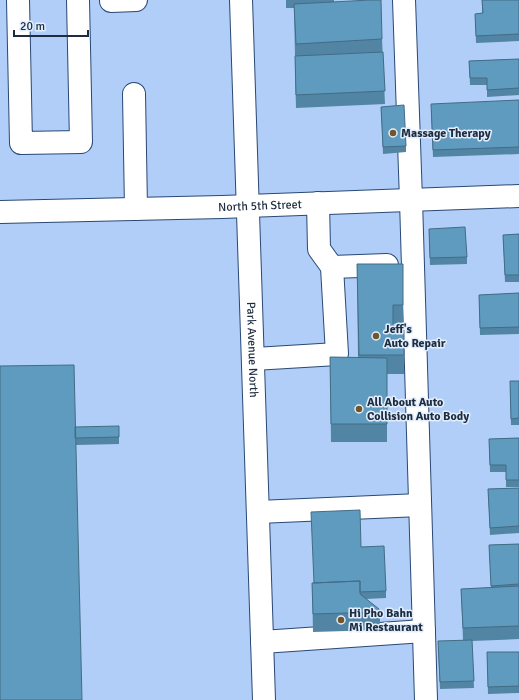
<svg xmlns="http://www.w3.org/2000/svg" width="519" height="700" font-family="Signika,sans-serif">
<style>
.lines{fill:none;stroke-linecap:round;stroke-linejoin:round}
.minor-casing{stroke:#294974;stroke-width:24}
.minor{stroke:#fff;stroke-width:22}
.wall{fill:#5285a4}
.building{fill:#5f9bbf;stroke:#426c86}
.poi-dot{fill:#725529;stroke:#e2eefd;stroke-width:1.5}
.labels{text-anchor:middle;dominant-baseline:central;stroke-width:3;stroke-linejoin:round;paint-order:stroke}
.poi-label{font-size:12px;font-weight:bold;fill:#1e2c40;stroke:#e2eefd;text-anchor:start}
.street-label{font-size:12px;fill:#1e2c40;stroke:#e2eefd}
</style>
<rect width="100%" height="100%" fill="#b0cef7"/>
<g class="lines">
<defs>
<g id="minor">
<path d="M18 0 21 143 81 142 78 0"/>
<path id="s1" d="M241 0 264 700"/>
<path d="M404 0 411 200 426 700"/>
<path d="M111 1 136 0"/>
<path d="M134 94 136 209"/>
<path id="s2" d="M0 212 222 207 519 196"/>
<path d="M332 267 387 265"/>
<path d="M253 359 337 354 332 267 319 249 318 203"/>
<path d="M258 512 420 505"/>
<path d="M262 642 424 631"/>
</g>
</defs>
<use href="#minor" class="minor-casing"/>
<use href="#minor" class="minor"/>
</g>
<path class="wall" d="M286 0H334V2L382 39 385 104 296 108 295 69V56L294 8H286Z
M482 0H519V41L476 43 475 14 482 13Z
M519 59V95L487 97V85H470L469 61Z
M519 100V154L433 157 431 110Z
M381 107 406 146V152L383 154Z
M429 229 467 257V264L430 265Z
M519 234V282H505L503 235Z
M357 264H403V323L393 324V330H404V374H387V442H331L330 357 358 358Z
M519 293V334L480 335 479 295Z
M519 381V425H511L510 388Z
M75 427 119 437V444L76 445Z
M519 438V487H506V472H490L489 439Z
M519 488V533L490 535 488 489Z
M519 544V639L472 641 474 688 440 689 438 648 463 640 461 589 491 588 489 545Z
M361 547 386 591V598L366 599 380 612V630L313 632 312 583H313Z
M487 652H519V693L488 694Z"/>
<path class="building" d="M370 0H381L382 39 296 44 294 4Z
M482 0H519V34L476 36 475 14 483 13Z
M383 52 385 91 296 95 295 56Z
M519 59V88L487 90V78H470L469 61Z
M519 100V147L433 150 431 104Z
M404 105 406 146 383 147 381 107Z
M465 227 467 257 430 258 429 229Z
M519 234V275H505L503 235Z
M357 264H403V305H393V330H404V355H359Z
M519 293V327L480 328 479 295Z
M330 357 387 358V424H331Z
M74 365 82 700H0V366Z
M510 381H519V418L511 419Z
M119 426V437L75 438V427Z
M519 438V480H506V465H490L489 439Z
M519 488V526L490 528 488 489Z
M360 510 361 547 384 546 386 591 360 592V581L314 583 311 512Z
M519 544V584L491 586 489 545Z
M360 581V594L379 609 380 612 313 614 312 583Z
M519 586V626L463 628 461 589Z
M472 640 474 681 440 682 438 641Z
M487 652H519V686L488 687Z"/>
<g class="poi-dot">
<circle cx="393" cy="133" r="4"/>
<circle cx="376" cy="336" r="4"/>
<circle cx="359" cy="409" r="4"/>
<circle cx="341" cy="620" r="4"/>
</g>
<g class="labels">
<g class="poi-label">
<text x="401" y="133">Massage Therapy</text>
<text x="384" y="329">Jeff's<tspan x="384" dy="14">Auto Repair</tspan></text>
<text x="367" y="402">All About Auto<tspan x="367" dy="14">Collision Auto Body</tspan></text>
<text x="349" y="613">Hi Pho Bahn<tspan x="349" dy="14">Mi Restaurant</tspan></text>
</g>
<g class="street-label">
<text stroke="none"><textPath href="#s2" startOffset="260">North 5th Street</textPath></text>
<text stroke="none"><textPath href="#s1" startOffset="350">Park Avenue North</textPath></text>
</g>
</g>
<path d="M14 30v6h74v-6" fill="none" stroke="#1e2c40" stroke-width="2"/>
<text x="20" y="30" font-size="12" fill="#1e2c40" stroke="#e2eefd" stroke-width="3" paint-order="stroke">20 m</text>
</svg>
